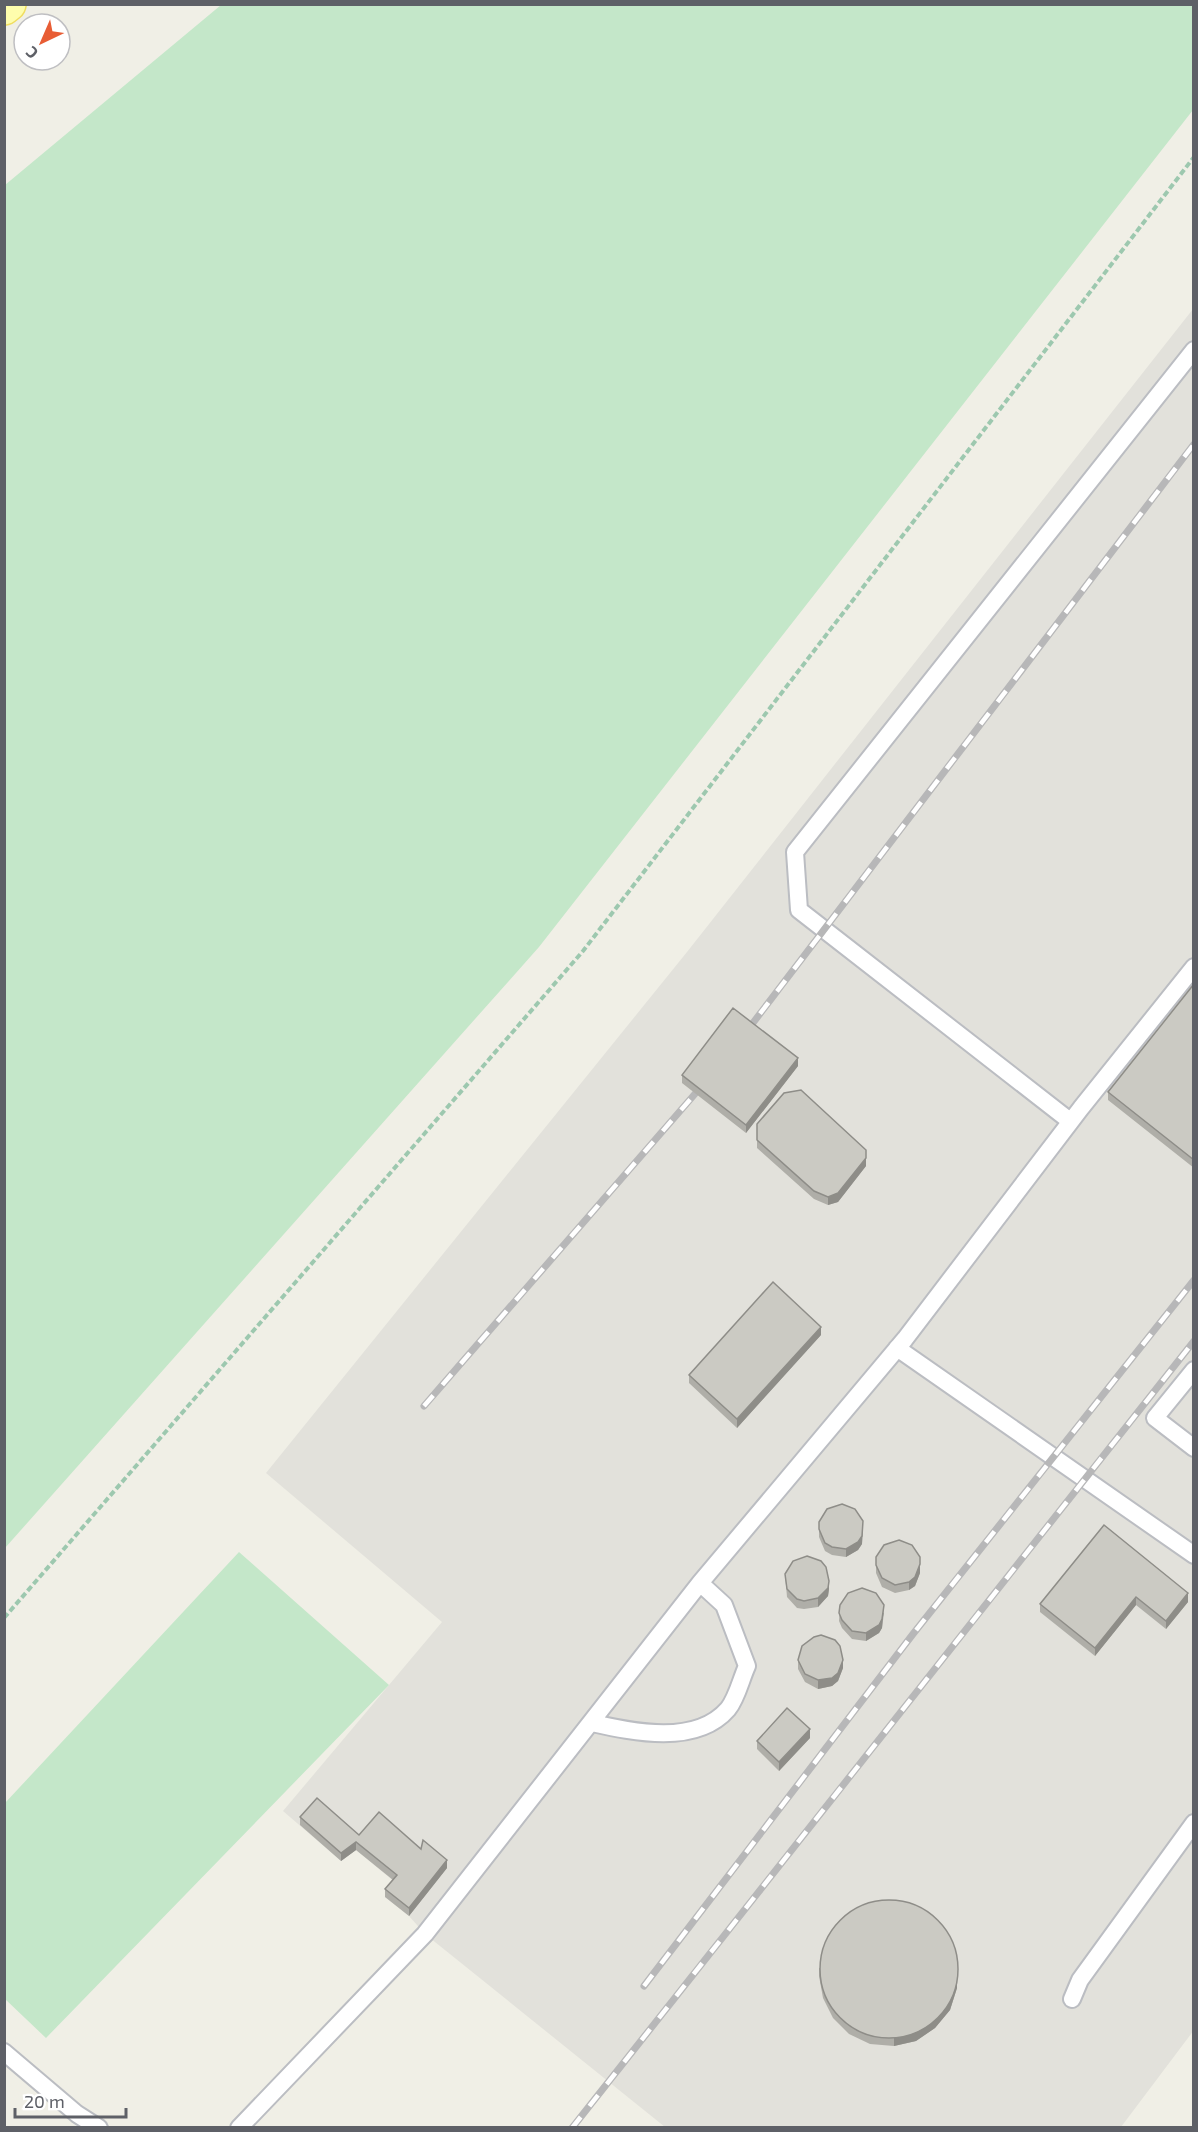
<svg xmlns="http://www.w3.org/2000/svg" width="1198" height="2132" font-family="'Exo 2',sans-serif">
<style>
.industrial{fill:#e2e1db}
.green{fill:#c4e7c9}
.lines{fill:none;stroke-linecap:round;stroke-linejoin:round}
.service-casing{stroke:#bbbdc2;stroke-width:20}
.primary-casing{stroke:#f0dd5f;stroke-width:36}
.path{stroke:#9dc8af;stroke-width:4;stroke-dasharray:6 3;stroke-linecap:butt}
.service{stroke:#fff;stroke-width:16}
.primary{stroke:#fefdad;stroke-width:33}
.rail-casing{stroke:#b7b7b8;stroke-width:7}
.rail{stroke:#fff;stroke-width:4.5;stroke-dasharray:14;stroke-linecap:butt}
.wall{fill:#afaea8}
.shaded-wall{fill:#8e8d88}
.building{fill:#cbcac3;stroke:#8e8d88;stroke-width:1.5}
</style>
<rect width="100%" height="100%" fill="#f0efe6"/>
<path class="industrial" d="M1193 309 1194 2030 1121 2127H665L425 1934 409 1916 385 1897 396 1883 356 1850 341 1861 283 1811 442 1622 266 1473 687 952Z"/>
<path class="green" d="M221 5H1193V110L539 947 5 1548V185Z
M239 1552 389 1685 46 2038 5 1999V1803Z"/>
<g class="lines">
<defs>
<path id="service" d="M1070 1121 799 910 795 852 1194 350
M897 1348 1194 1555
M1194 1370 1155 1418 1194 1448
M592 1723C633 1732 696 1746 728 1709 737 1698 741 1679 747 1666L724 1605 700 1583
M1072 1999 1080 1980 1194 1823
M4 2052 77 2114 99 2128
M239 2128 425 1934 700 1583 905 1339 1081 1108 1194 967"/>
<path id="primary" d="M4 8 9 4"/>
</defs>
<use href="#service" class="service-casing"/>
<use href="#primary" class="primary-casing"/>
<path class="path" d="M4 1618 583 951 1194 157"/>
<use href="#service" class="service"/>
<use href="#primary" class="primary"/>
<defs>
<path id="rail" d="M743 1036 1194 444
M424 1406 707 1080
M644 1986 913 1634 1194 1280
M572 2128 1194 1341"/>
</defs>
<use href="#rail" class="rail-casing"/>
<use href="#rail" class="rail"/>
</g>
<path class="wall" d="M1194 984V1168L1108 1100V1092Z
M798 1066 746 1133 682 1083V1075Z
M757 1124 866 1166 838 1202 828 1205 814 1199 757 1148Z
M821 1335 737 1428 689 1383V1375Z
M819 1522 863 1530 862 1544 858 1550 846 1557 832 1555 825 1551 819 1537Z
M1104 1525 1188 1602 1166 1629 1136 1605 1095 1656 1040 1612V1604Z
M876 1557 920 1573 915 1586 909 1590 895 1593 882 1587 876 1573Z
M785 1574 829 1589 828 1596 818 1607 804 1609 797 1608 787 1597Z
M840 1605 884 1613 882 1628 879 1633 866 1641 852 1639 842 1628 839 1621Z
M798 1660 843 1668 838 1681 832 1686 818 1689 805 1682 798 1669Z
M810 1738 779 1771 757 1749V1741Z
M300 1817 359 1835 421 1849 447 1868 409 1916 385 1897V1889L393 1880 356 1850 341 1861 300 1825Z
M819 1968 957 1988 950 2010 935 2028 916 2041 894 2046 870 2044 849 2034 833 2018 823 1998 819 1976Z"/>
<path class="shaded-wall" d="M798 1058V1066L746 1133V1125Z
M866 1158V1166L838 1202 828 1205V1197Z
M821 1327V1335L737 1428V1419Z
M863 1521 862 1544 858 1550 846 1557V1549Z
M920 1564V1573L915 1586 909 1590V1582Z
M829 1581V1589L828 1596 818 1607V1598Z
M1188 1593V1602L1166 1629V1621Z
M1136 1597V1605L1095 1656V1648Z
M884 1605 882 1628 879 1633 866 1641V1633Z
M843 1660V1668L838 1681 832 1686 818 1689V1680Z
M810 1729V1738L779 1771V1762Z
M356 1842V1850L341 1861V1853Z
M447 1860V1868L409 1916V1908Z
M957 1980V1988L950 2010 935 2028 916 2041 894 2046V2038Z"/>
<path class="building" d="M1194 984V1160L1108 1092Z
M733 1008 798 1058 746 1125 682 1075Z
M801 1090 866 1150V1158L838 1193 828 1197 814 1191 757 1140V1124L784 1093Z
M773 1282 821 1327 737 1419 689 1375Z
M842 1504 855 1509 863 1521 862 1536 858 1542 846 1549 832 1547 825 1543 819 1529V1522L827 1509Z
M1104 1525 1188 1593 1166 1621 1136 1597 1095 1648 1040 1604Z
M899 1540 912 1545 920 1557V1564L915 1577 909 1582 895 1585 882 1578 876 1565V1557L884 1545Z
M807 1556 821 1561 826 1567 829 1581 828 1588 818 1598 804 1601 797 1599 787 1589 785 1574 793 1561Z
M862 1588 876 1593 884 1605 882 1619 879 1625 866 1633 852 1631 842 1620 839 1613 840 1605 848 1593Z
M821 1635 835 1640 840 1646 843 1660 838 1673 832 1678 818 1680 805 1674 798 1660 802 1646 814 1637Z
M787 1708 810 1729 779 1762 757 1741Z
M317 1798 359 1835 379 1812 421 1849 423 1840 447 1860 409 1908 385 1889 397 1875 356 1842 341 1853 300 1817Z
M820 1969a69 69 0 1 1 138 0a69 69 0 1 1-138 0Z"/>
<rect width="1198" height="2132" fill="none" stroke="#5e6067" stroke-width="12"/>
<g transform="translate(42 42) rotate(224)"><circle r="28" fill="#ffffff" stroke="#bfbfc2" stroke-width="1.5"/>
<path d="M0-4.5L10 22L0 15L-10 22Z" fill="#e85d35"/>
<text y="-9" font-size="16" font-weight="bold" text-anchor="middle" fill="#5e6067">С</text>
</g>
<path d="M15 2108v9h111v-9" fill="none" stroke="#5e6067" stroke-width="3"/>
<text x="24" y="2108" font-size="18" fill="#5e6067" stroke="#ffffff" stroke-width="4.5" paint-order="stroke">20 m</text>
</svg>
